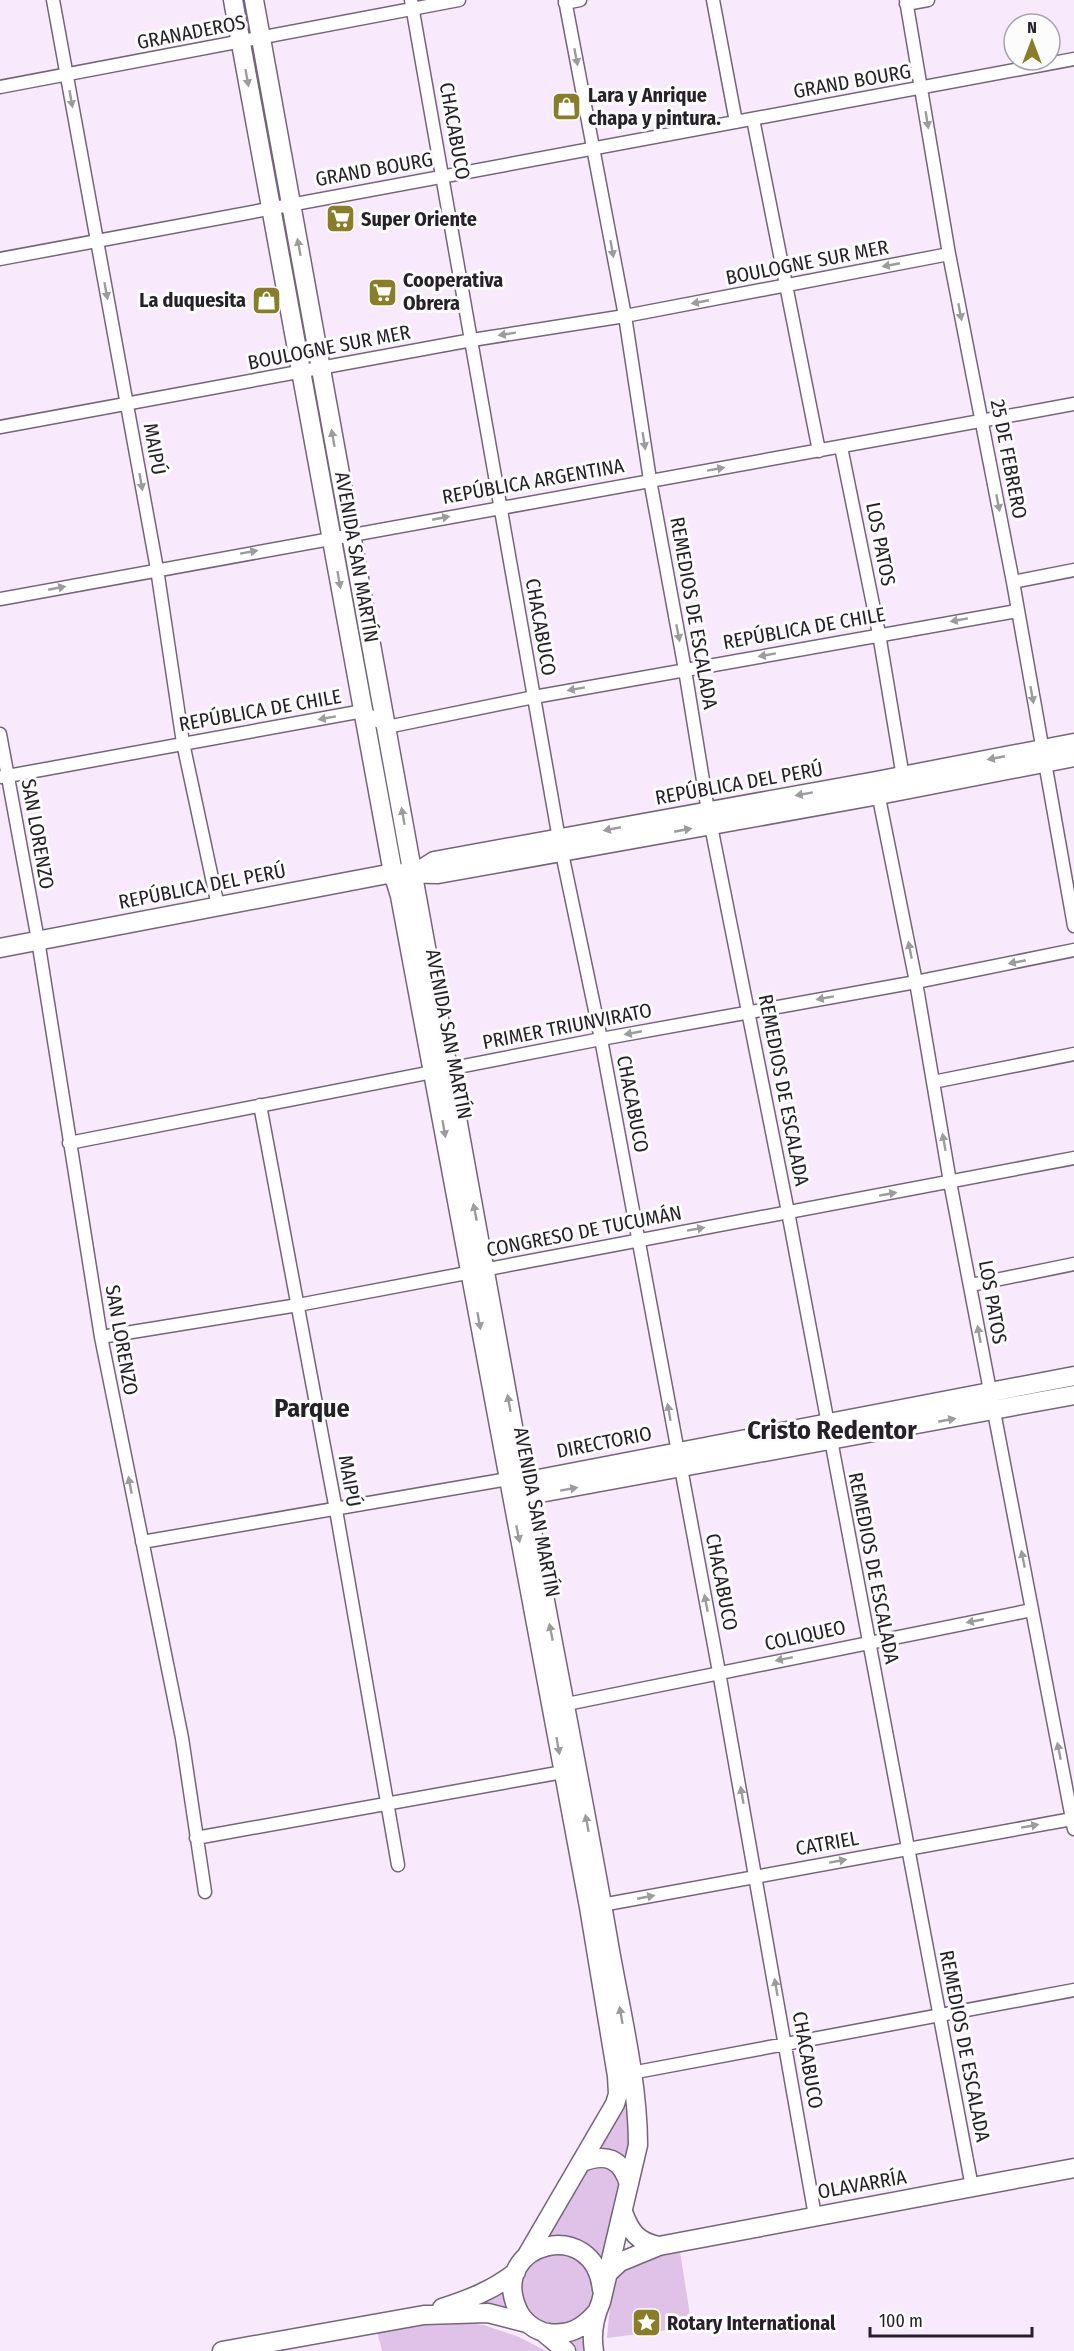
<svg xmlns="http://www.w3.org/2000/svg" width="1074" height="2351" font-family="'Fira Sans Condensed',sans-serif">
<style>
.green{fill:#e0c2e9}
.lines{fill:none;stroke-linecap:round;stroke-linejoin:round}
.street-casing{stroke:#746579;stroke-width:15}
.secondary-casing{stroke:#746579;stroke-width:21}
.street{stroke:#fff;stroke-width:12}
.secondary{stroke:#fff;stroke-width:18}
.oneway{fill:#9d9b9e}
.labels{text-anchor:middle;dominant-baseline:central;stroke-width:6;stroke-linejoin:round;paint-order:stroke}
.street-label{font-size:20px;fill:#262028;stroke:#fcfcfc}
.poi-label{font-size:20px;font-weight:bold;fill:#262028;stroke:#fcfcfc;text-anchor:start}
.district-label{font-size:26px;font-weight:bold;fill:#262028;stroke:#fcfcfc}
</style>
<rect width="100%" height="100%" fill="#f8eafc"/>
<path class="green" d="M253 55H256L281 187 278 189 275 188 251 56Z
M282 222 287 224 310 352 308 355 305 354Z
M313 388 318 390 341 519 338 521 336 520Z
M344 551 348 553 376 709 374 710 371 709 342 553Z
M381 746 401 847 397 848 379 747Z
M625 2107 628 2112V2165L593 2153 620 2108Z
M591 2164H607L622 2180 603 2265 540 2241 583 2172Z
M563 2251 586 2262 597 2296 589 2314 575 2325 550 2328 529 2317 519 2294 522 2274 534 2259Z
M680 2252 692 2327 607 2338C609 2320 610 2284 623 2270 633 2260 666 2254 680 2252Z
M505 2287 509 2310H448Z
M451 2321 484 2325 519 2337 546 2351H382L377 2331Z
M586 2331 588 2351H573L561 2341Z"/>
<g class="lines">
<defs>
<path id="street" d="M53 0 157 569 183 743 218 906
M411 0 559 839 601 1039 719 1672 815 2216
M565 0 625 316 650 480 685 670 708 811 788 1212 972 2187
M713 0 736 122
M906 0 949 254 1013 582 1074 926
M565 3 580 0
M906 4 928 0
M0 87 459 0
M753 119 819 451
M0 259 1074 59
M0 427 472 340 625 316 949 254
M841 447 879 634 904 783
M1013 582 1074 570
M0 599 1074 404
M0 734 38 940 101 1337 182 1738 205 1892
M2 777 363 711 387 727 534 697 1017 611
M877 788 916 982 950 1182 1074 1829
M933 1082 1074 1054
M260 1105 336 1510 398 1865
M69 1143 601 1039 916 982 1074 950
M971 1285 1074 1264
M101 1337 298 1305 1074 1158
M142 1542 508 1479
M557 1706 1032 1610
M196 1838 563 1772
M596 1906 1072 1819
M631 2073 1074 1990"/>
<path id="secondary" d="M233 0 393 873 400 896 589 1907 617 2076 618 2094 615 2104 527 2255
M254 0C347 495 435 991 524 1487 551 1638 582 1788 608 1939 619 2005 638 2078 638 2145L601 2302C594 2318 591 2334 594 2351
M414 874 434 861 876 781 1074 743
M0 948 393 873 438 874 879 795 1074 757
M513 1480 523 1482 1074 1376
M513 1498 1074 1395
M582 2162C606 2153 621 2158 629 2184
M623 2212C630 2231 637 2242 659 2246
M606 2275 620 2262 659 2246 1074 2168
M442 2308C470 2299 493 2290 516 2272
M596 2313C583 2328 569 2336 548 2333 535 2331 522 2321 517 2308 489 2243 595 2215 602 2290
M543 2332 566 2351
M222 2351 424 2315 488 2313 527 2323"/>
</defs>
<use href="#street" class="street-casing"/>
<use href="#secondary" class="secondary-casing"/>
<use href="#street" class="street"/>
<use href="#secondary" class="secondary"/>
</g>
<defs><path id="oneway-solid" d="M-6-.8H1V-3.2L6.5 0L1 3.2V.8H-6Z" transform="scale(1.5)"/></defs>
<g class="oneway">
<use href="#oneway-solid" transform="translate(576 57) rotate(79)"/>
<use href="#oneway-solid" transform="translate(247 78) rotate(80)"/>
<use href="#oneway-solid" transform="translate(71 99) rotate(80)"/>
<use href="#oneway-solid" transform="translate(927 120) rotate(81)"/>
<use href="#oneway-solid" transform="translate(299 247) rotate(-100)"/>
<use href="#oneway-solid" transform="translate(612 249) rotate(80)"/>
<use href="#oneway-solid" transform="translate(891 265) rotate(169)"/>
<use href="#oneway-solid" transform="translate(106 291) rotate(80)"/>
<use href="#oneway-solid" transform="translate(700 302) rotate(169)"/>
<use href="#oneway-solid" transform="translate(960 312) rotate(79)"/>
<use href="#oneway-solid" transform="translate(507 334) rotate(171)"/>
<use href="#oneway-solid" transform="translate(333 438) rotate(-100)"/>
<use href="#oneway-solid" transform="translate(644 441) rotate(81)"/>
<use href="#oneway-solid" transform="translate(716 469) rotate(-10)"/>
<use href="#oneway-solid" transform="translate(141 482) rotate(80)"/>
<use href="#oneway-solid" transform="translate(998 503) rotate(79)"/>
<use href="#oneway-solid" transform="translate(441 518) rotate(-11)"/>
<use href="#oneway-solid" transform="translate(249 552) rotate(-10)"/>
<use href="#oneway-solid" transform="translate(339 580) rotate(80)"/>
<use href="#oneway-solid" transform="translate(57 588) rotate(-11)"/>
<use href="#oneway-solid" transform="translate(959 620) rotate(170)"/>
<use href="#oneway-solid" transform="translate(678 633) rotate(79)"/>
<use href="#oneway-solid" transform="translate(767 655) rotate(170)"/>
<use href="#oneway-solid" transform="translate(576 689) rotate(170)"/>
<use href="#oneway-solid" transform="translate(1032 695) rotate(80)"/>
<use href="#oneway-solid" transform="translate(327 718) rotate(170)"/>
<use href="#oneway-solid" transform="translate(996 758) rotate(169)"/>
<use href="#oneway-solid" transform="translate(804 794) rotate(170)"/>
<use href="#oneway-solid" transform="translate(403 816) rotate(-100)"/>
<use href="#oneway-solid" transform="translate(612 829) rotate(169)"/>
<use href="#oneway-solid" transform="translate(683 830) rotate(-11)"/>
<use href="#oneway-solid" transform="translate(910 950) rotate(-101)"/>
<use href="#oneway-solid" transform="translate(1017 962) rotate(169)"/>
<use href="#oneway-solid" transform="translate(825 998) rotate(170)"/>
<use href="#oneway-solid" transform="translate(633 1033) rotate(169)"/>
<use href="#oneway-solid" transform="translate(444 1129) rotate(80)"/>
<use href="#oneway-solid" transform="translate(944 1142) rotate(-100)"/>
<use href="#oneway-solid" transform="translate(888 1194) rotate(-10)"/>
<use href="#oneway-solid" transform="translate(475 1212) rotate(-101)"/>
<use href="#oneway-solid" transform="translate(696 1229) rotate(-10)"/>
<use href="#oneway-solid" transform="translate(479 1321) rotate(80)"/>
<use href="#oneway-solid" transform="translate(979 1334) rotate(-100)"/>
<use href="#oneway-solid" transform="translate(509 1403) rotate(-100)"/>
<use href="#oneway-solid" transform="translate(669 1412) rotate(-100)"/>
<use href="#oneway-solid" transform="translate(947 1420) rotate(-11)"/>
<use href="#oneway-solid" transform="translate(130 1485) rotate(-101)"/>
<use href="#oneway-solid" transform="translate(569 1489) rotate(-10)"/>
<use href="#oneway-solid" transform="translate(518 1534) rotate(79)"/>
<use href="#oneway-solid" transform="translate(1023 1559) rotate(-101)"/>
<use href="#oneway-solid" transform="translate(706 1603) rotate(-101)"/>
<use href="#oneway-solid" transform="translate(975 1621) rotate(169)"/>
<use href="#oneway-solid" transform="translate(551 1632) rotate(-101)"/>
<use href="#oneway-solid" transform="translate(784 1659) rotate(168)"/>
<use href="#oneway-solid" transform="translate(558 1746) rotate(80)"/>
<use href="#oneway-solid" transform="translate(1059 1751) rotate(-101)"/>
<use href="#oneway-solid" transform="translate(742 1795) rotate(-100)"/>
<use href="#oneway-solid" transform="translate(587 1823) rotate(-100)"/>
<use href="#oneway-solid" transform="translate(1030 1826) rotate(-10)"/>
<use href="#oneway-solid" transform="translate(838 1861) rotate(-10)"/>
<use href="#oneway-solid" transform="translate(646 1897) rotate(-11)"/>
<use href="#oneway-solid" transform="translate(776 1987) rotate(-100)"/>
<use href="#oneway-solid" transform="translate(621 2015) rotate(-100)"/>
</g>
<defs>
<symbol id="shop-square" viewBox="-11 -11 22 22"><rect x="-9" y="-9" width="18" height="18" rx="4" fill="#897e25" stroke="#fcfcfc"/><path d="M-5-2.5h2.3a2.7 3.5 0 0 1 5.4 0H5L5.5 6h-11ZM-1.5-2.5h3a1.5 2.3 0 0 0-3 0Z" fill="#fff"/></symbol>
<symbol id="supermarket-square" viewBox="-11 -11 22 22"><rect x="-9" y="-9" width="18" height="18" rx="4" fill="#897e25" stroke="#fcfcfc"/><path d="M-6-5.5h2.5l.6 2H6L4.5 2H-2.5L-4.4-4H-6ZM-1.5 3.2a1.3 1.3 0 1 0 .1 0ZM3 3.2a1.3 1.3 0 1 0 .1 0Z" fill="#fff"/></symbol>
<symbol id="sight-square" viewBox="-11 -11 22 22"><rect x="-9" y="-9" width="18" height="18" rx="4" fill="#897e25" stroke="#fcfcfc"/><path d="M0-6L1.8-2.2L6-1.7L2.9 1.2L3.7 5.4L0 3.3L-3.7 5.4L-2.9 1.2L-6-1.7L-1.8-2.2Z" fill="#fff"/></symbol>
</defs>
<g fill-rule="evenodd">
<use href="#shop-square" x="550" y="90" width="33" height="33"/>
<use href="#supermarket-square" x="324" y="202" width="33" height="33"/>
<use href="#supermarket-square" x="366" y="276" width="33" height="33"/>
<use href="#shop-square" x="250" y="284" width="33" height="33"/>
<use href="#sight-square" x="630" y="2306" width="33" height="33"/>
</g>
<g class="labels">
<g class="street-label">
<text transform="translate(191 32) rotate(-11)">GRANADEROS</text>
<text transform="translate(852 81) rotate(-10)">GRAND BOURG</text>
<text transform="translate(455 131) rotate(80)">CHACABUCO</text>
<text transform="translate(374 169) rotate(-10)">GRAND BOURG</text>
<text transform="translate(807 262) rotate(-11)">BOULOGNE SUR MER</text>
<text transform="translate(329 347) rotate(-11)">BOULOGNE SUR MER</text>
<text transform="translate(155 449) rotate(80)">MAIPÚ</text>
<text transform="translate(1009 459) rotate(79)">25 DE FEBRERO</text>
<text transform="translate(533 481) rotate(-10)">REPÚBLICA ARGENTINA</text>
<text transform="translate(881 544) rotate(79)">LOS PATOS</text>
<text transform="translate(357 557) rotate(80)">AVENIDA SAN MARTÍN</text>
<text transform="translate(694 613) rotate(80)">REMEDIOS DE ESCALADA</text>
<text transform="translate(541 627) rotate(80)">CHACABUCO</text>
<text transform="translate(804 628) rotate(-10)">REPÚBLICA DE CHILE</text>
<text transform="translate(260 710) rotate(-10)">REPÚBLICA DE CHILE</text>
<text transform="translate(739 783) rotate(-10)">REPÚBLICA DEL PERÚ</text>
<text transform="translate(38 834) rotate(80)">SAN LORENZO</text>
<text transform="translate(202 886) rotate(-11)">REPÚBLICA DEL PERÚ</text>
<text transform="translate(567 1026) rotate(-11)">PRIMER TRIUNVIRATO</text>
<text transform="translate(449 1034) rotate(79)">AVENIDA SAN MARTÍN</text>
<text transform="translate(784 1090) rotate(79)">REMEDIOS DE ESCALADA</text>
<text transform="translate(633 1104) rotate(79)">CHACABUCO</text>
<text transform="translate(584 1231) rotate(-11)">CONGRESO DE TUCUMÁN</text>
<text transform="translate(993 1302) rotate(80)">LOS PATOS</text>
<text transform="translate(122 1340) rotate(80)">SAN LORENZO</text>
<text transform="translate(604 1442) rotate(-11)">DIRECTORIO</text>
<text transform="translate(350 1481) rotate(80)">MAIPÚ</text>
<text transform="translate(537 1512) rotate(79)">AVENIDA SAN MARTÍN</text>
<text transform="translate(874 1568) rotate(79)">REMEDIOS DE ESCALADA</text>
<text transform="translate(722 1582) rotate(79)">CHACABUCO</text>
<text transform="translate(805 1635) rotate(-12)">COLIQUEO</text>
<text transform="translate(827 1843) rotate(-10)">CATRIEL</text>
<text transform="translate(965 2046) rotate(79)">REMEDIOS DE ESCALADA</text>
<text transform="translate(808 2060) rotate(80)">CHACABUCO</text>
<text transform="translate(862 2184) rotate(-10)">OLAVARRÍA</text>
</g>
<g class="poi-label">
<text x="588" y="95">Lara y Anrique<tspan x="588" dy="23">chapa y pintura.</tspan></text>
<text x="361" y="219">Super Oriente</text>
<text x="403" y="280">Cooperativa<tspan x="403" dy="23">Obrera</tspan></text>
<text x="246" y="300" text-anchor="end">La duquesita</text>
<text x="667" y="2323">Rotary International</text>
</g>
<g class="district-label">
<text x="312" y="1408">Parque</text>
<text x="832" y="1430">Cristo Redentor</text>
</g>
</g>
<g transform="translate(1032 42)"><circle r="28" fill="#fcfcfc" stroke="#a6a4a7" stroke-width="1.5"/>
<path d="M0-4.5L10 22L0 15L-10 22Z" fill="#897e25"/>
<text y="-9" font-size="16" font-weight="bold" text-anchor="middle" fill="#262028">N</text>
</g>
<path d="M870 2327v9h162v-9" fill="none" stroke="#262028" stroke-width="3"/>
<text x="879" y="2327" font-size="18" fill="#262028" stroke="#fcfcfc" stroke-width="4.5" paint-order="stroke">100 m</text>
</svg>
